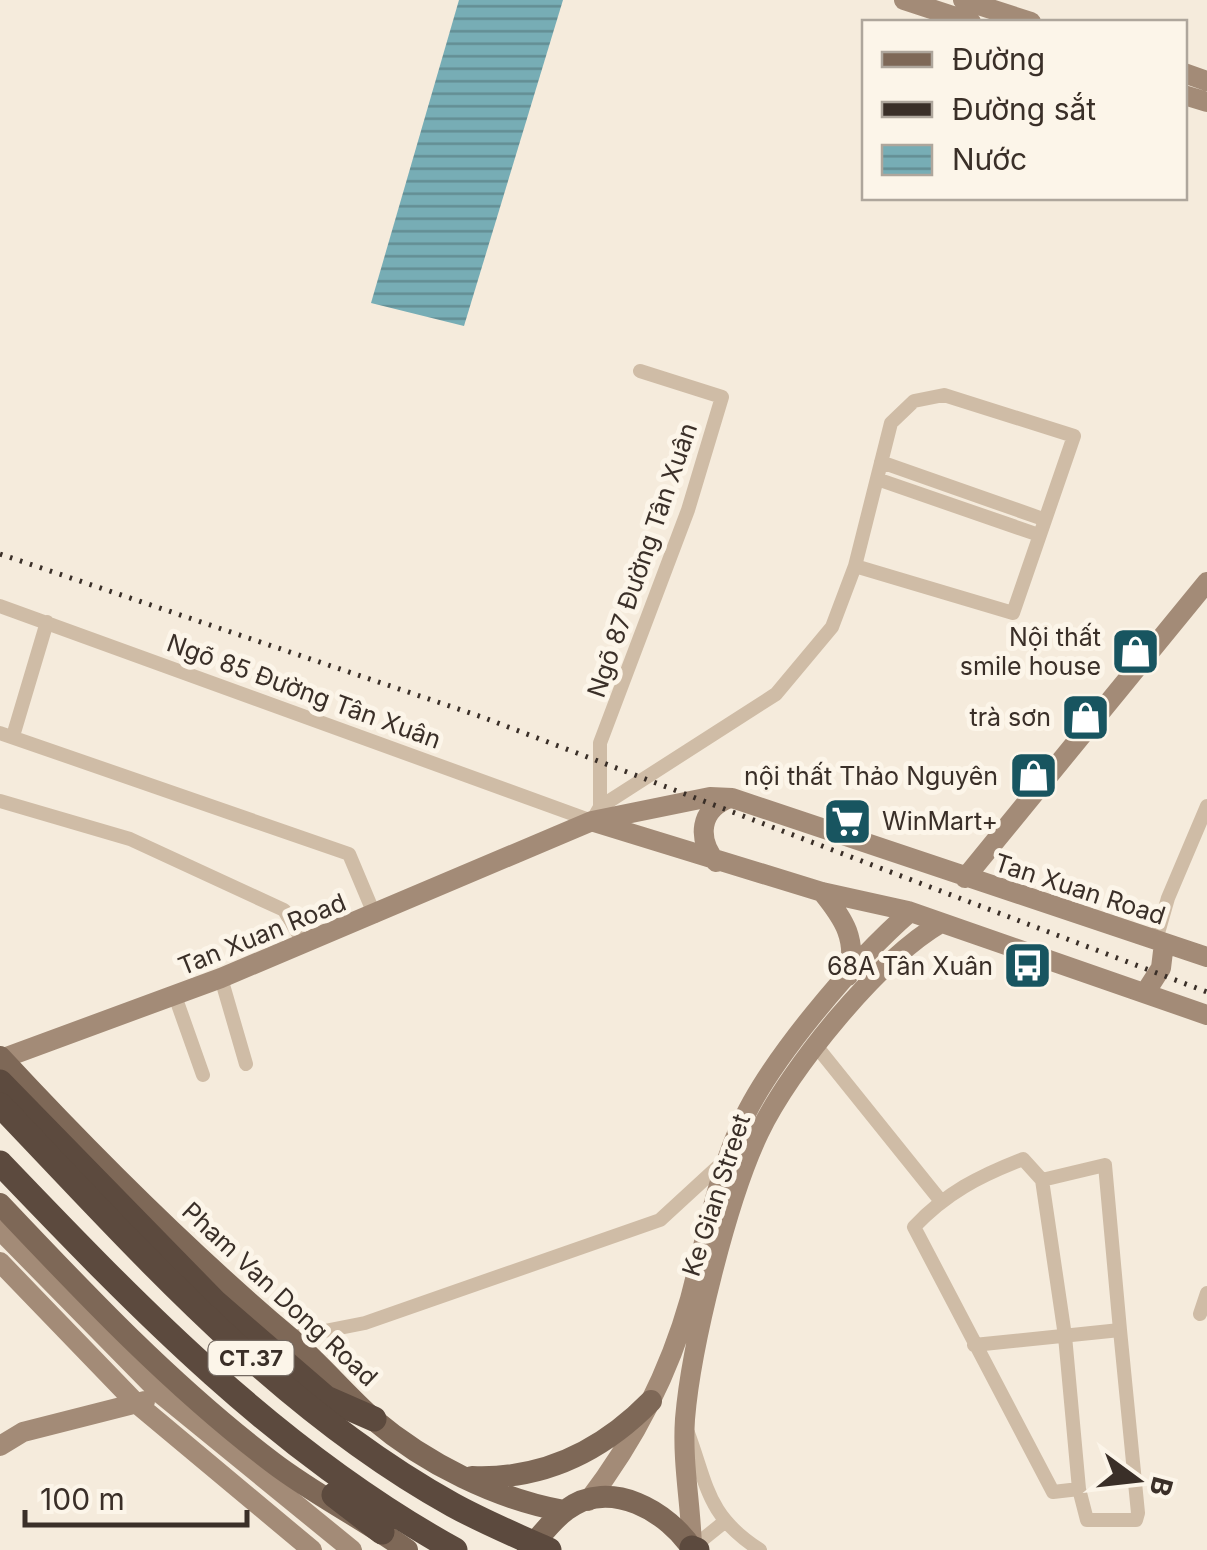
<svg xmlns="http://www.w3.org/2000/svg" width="1207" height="1550" font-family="Inter,sans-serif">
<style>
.water{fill:url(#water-rules)}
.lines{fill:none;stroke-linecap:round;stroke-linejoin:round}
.street{stroke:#cfbca6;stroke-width:14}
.secondary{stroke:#a38b77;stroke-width:20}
.primary{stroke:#7e6857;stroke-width:22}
.highway{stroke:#5c4a3e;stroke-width:25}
.rail{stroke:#3a2f28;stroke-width:5;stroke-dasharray:2.5 8;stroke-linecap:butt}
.highway-bridge{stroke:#5c4a3e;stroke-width:25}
.labels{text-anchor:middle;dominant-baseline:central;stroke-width:10;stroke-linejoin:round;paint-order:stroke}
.shield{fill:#fcf5e9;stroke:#746a62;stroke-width:2.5}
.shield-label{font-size:22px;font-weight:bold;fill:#3a2f28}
.street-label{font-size:25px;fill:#3a2f28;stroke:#fcf5e9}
.poi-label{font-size:25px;fill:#3a2f28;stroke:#fcf5e9;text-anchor:end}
</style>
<defs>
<pattern id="water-rules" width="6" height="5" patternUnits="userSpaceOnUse" patternTransform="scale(2.5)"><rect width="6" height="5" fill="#77adb5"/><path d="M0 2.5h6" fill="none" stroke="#638d93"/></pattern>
</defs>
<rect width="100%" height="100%" fill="#f5ebdc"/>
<path class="water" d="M459 0H563L464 326 371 303Z"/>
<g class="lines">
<path class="street" d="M881 462 1043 519
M877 479 1039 535
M0 606 592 821 600 807V743L688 510 722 397 640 371
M0 733 349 854 375 916
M13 736 47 622
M0 801 130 839 284 910 304 943
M600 807 776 694 832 627 855 566 891 423 914 401 944 395 1074 436 1013 613 855 566
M1156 940 1168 898 1207 806
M221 978 246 1064
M175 996 203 1075
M817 1047 940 1200
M1200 1314 1207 1293
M289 1338 365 1323 660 1220 722 1163
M974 1345 1120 1330 1105 1165 1042 1180
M688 1433C708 1487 707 1516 760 1550
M1079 1489 1053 1492 914 1227C946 1193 979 1176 1023 1159L1042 1180 1065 1336 1079 1489 1087 1520H1136L1138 1513 1120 1330
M692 1548 723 1523"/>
<path class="secondary" d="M904 0 971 22
M963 0 1031 22
M1184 73 1207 81
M1184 95 1207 102
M594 822 822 892 908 911 1207 1015
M716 862C697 839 699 809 730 798
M965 878 1207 582
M822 892C844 919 858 940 848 976
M1145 993 1161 968 1164 943
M1 1059 221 978 592 821 710 797 732 798 1207 957
M0 1230 162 1395 352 1550
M0 1262 136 1403 312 1550
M0 1446 23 1432 145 1401
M588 1501C635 1440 669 1373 690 1299 705 1242 715 1185 738 1131 766 1063 855 960 910 912
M692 1548C691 1505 682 1463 685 1419 691 1346 727 1200 759 1133 790 1068 878 960 941 923"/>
<path class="primary" d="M0 1057C92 1156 188 1252 291 1339 320 1364 345 1394 373 1419 426 1464 497 1499 564 1511
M0 1204C86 1295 172 1386 272 1462 315 1495 364 1519 407 1550
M472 1477C543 1480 602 1451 651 1401
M528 1550C540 1537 552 1520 566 1510 610 1477 669 1512 693 1550"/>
<path class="highway" d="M0 1082 215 1302 326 1398 374 1419
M0 1163C140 1309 276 1451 455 1550
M334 1495 382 1532
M692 1548 697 1550"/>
<path class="rail" d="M0 554 482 717 1207 992"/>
<path class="highway-bridge" d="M0 1105C138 1249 276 1407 453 1505 484 1522 517 1536 549 1550"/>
</g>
<defs>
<symbol id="shop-square" viewBox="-11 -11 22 22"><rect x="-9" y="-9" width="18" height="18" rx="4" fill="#185560" stroke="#fcf5e9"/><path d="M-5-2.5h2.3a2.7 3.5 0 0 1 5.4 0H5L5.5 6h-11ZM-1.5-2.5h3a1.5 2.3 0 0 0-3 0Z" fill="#fff"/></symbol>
<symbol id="supermarket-square" viewBox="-11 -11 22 22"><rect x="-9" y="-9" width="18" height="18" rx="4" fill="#185560" stroke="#fcf5e9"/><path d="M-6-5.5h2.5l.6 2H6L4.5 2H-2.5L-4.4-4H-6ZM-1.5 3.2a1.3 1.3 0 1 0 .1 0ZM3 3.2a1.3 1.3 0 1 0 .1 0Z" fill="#fff"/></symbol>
<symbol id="bus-square" viewBox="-11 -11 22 22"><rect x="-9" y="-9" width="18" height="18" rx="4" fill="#185560" stroke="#fcf5e9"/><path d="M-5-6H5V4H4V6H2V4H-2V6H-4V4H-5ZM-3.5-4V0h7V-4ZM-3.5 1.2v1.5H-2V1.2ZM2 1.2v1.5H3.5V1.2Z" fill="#fff"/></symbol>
</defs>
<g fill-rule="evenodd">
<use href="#shop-square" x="1108" y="624" width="55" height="55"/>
<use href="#shop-square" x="1058" y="690" width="55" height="55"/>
<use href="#shop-square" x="1006" y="748" width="55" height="55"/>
<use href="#supermarket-square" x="820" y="794" width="55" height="55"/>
<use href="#bus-square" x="1000" y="938" width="55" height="55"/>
</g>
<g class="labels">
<rect class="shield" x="208.5" y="1341" width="85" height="34" rx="8"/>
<g class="shield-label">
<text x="251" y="1358">CT.37</text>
</g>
<g class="street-label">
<text transform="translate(642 560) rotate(-71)">Ngõ 87 Đường Tân Xuân</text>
<text transform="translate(304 691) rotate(20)">Ngõ 85 Đường Tân Xuân</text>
<text transform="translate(1080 889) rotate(18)">Tan Xuan Road</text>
<text transform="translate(262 934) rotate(-22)">Tan Xuan Road</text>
<text transform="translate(716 1195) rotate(-72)">Ke Gian Street</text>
<text transform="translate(280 1294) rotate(43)">Pham Van Dong Road</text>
</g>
<g class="poi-label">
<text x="1101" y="637">Nội thất<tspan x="1101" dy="29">smile house</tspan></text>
<text x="1051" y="717">trà sơn</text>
<text x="998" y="776">nội thất Thảo Nguyên</text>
<text x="882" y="821" text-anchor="start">WinMart+</text>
<text x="993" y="966">68A Tân Xuân</text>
</g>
</g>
<rect x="862" y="20" width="325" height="180" fill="#fcf5e9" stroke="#aea69c" stroke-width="2.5"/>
<rect x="882" y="52" width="50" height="15" fill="#7e6857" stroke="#aea69c" stroke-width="2.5"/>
<text x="952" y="70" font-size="30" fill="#3a2f28">Đường</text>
<rect x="882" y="102" width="50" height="15" fill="#3a2f28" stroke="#aea69c" stroke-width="2.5"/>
<text x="952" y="120" font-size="30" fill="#3a2f28">Đường sắt</text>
<rect x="882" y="145" width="50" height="30" fill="url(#water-rules)" stroke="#aea69c" stroke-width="2.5"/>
<text x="952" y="170" font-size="30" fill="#3a2f28">Nước</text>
<g transform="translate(1137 1480) rotate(105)" stroke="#fcf5e9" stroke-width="8" paint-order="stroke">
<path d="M0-8L18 38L0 25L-18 38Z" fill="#3a2f28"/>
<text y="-15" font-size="28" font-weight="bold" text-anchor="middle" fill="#3a2f28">B</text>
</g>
<path d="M25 1510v15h222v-15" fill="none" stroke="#3a2f28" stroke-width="5"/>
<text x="40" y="1510" font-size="30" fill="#3a2f28" stroke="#fcf5e9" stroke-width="8" paint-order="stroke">100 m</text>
</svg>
